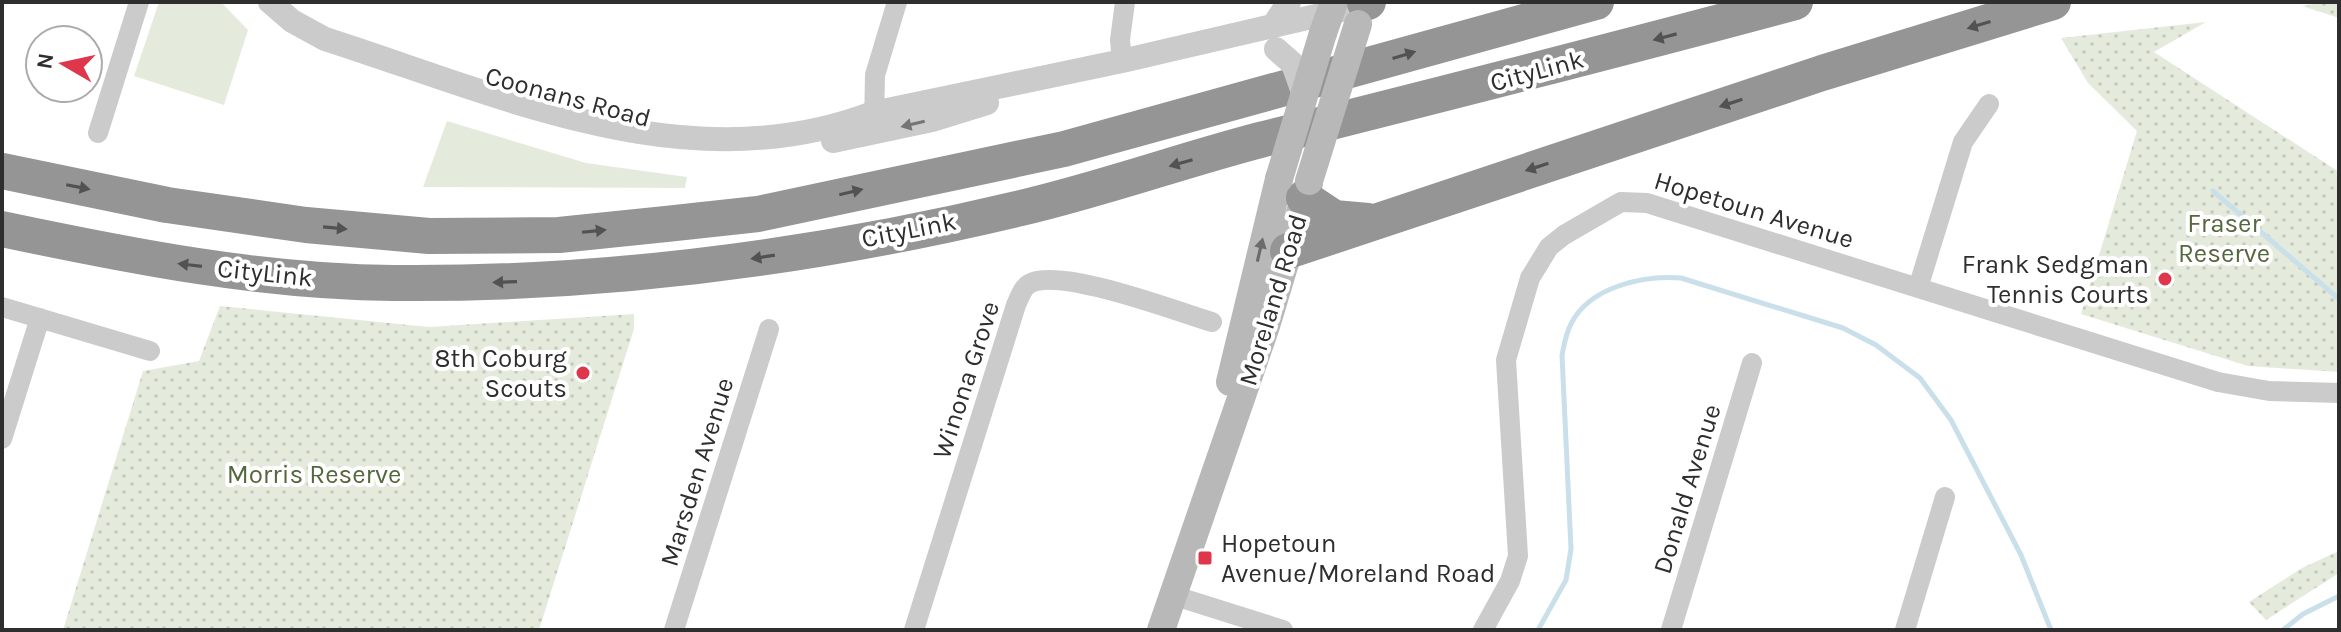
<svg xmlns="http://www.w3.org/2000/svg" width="2341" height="632" font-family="Karla,sans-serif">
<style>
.grass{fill:#e5ebdc}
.park{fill:url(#park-dots)}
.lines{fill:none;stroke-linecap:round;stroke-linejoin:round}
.stream{stroke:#c9dfea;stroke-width:5}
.minor{stroke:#cbcbcb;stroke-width:20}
.tertiary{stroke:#cbcbcb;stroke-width:24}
.secondary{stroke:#b8b8b8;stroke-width:28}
.motorway{stroke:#959595;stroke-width:36}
.tertiary-bridge{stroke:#cbcbcb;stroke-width:24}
.secondary-bridge{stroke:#b8b8b8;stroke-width:28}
.oneway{fill:#525252}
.oneway2{fill:#757575}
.oneway3{fill:#6c6c6c}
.poi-dot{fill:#de374c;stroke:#fff;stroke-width:3}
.labels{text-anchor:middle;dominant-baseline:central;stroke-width:8;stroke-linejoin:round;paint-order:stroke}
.street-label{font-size:26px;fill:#2e2e2e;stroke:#fff}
.park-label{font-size:26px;fill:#53683d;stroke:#fff}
.poi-label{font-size:26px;fill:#2e2e2e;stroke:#fff;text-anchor:end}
</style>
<defs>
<pattern id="park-dots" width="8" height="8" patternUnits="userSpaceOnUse" patternTransform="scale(2)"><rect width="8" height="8" fill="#e5ebdc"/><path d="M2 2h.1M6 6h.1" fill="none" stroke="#c5cabd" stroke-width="1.8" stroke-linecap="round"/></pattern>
</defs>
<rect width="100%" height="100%" fill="#fff"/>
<path class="grass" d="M159 2H221L248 30 224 105 134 76Z
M447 121 586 163 687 177 685 188 423 187Z"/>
<path class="park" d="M2325 2H2339V18L2302 6Z
M2206 22 2154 52 2339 172V372L2248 366 2081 314 2137 131 2088 83 2061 38Z
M220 306 429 327 634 314V329L539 630H63L143 371 199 361Z
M2339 551V573L2266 620 2249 602 2302 568Z"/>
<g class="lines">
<path class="stream" d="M2213 191 2339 299
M1538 630 1566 580 1571 549 1562 355C1564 345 1566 333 1571 324 1589 287 1643 275 1681 278L1843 328 1876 345 1920 378 1951 420 2021 555 2051 630
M2283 630 2303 614 2339 596"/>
<path class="minor" d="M1122 61 1120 40 1125 2
M874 126 875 75 897 2
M98 133 139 2
M1918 288 1963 142 1989 104
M2 307 150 351
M2 439 40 318
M1172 595 1283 630
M674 630 769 329
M914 630 1016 305C1019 299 1022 288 1029 284 1058 266 1178 312 1212 322
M1483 630 1510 581 1518 556 1506 360 1530 278 1549 247 1564 235 1621 202 1647 203 2218 382 2269 391 2339 393
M1671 630 1752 363
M1905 630 1945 497"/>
<path class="tertiary" d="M270 2 292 21 325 39C501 95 689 184 873 113L1122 61 1346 9
M1273 26 1289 2
M833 141 932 120 987 103"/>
<path class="secondary" d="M1323 33 1334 2
M1230 382 1279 179
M1161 630 1266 326 1309 183"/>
<path class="motorway" d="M1365 3 1368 2
M2 171 167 205 306 225 429 236 559 235 666 224 758 214 1064 149 1596 2
M1304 198 1334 218 1368 221
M2 229C130 256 262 282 393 283 605 285 816 257 1021 208 1102 189 1180 161 1260 140 1439 95 1617 50 1795 2
M1288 251 1822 73 2053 2"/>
<path class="tertiary-bridge" d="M1276 49 1293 64 1304 95"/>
<path class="secondary-bridge" d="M1279 179 1323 33
M1309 181 1358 24"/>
</g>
<defs><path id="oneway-solid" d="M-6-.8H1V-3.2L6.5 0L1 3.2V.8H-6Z" transform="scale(2)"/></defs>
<g class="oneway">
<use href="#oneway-solid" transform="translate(1979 25) rotate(163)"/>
<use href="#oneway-solid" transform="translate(1665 37) rotate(165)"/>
<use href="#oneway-solid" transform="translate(1404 55) rotate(-17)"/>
<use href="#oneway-solid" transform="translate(1731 103) rotate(162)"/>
<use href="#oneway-solid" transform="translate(1181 163) rotate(164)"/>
<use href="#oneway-solid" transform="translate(1537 167) rotate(162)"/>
<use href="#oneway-solid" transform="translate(78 187) rotate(11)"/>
<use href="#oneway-solid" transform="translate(851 192) rotate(-13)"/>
<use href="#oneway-solid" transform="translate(335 228) rotate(5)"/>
<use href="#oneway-solid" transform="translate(594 231) rotate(-6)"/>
<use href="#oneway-solid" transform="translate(763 257) rotate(171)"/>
<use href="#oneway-solid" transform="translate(190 265) rotate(-173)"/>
<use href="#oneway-solid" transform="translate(505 282) rotate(178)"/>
</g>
<use class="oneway2" href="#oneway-solid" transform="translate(913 124) rotate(167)"/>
<use class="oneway3" href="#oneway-solid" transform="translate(1260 250) rotate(-77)"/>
<g class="poi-dot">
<circle cx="2165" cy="279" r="8"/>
<circle cx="583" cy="373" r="8"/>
<rect x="1197" y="550" width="16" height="16" rx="4"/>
</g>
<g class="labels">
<g class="street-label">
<text transform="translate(1537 71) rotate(-15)">CityLink</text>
<text transform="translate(568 97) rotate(15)">Coonans Road</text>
<text transform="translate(1754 210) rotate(17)">Hopetoun Avenue</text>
<text transform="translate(909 230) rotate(-11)">CityLink</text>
<text transform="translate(265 273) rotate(6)">CityLink</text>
<text transform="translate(1273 300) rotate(-73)">Moreland Road</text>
<text transform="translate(966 380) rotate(-72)">Winona Grove</text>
<text transform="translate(697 472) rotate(-73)">Marsden Avenue</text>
<text transform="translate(1687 489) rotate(-73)">Donald Avenue</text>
</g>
<g class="park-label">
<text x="2224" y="223">Fraser<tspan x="2224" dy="30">Reserve</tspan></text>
<text x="314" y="474">Morris Reserve</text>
</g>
<g class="poi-label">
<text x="2149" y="264">Frank Sedgman<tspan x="2149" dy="30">Tennis Courts</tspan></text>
<text x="567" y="358">8th Coburg<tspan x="567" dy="30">Scouts</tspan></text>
<text x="1221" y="543" text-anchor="start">Hopetoun<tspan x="1221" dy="30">Avenue/Moreland Road</tspan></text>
</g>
</g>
<rect width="2341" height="632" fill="none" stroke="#2e2e2e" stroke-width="8"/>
<g transform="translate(64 64) rotate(279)"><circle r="38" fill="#ffffff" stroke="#ababab" stroke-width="2"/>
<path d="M0-6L14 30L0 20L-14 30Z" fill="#de374c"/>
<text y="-12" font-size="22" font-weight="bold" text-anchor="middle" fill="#2e2e2e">N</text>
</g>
</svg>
